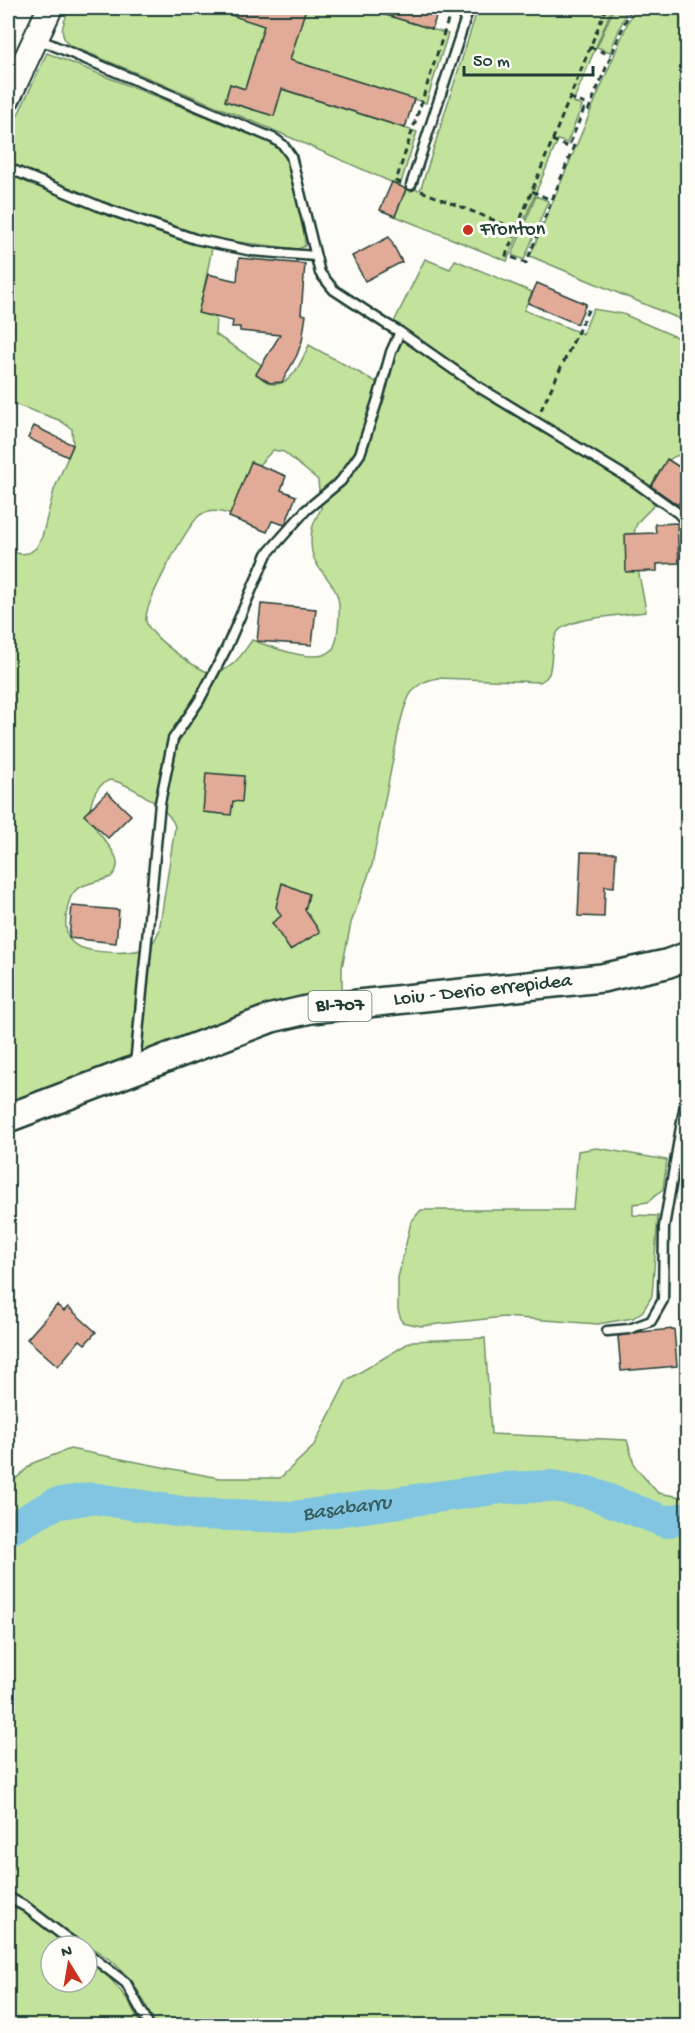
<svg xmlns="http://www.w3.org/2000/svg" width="695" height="2033" font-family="'Gochi Hand',sans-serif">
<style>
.green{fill:#c3e39c;stroke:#719068;stroke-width:1.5;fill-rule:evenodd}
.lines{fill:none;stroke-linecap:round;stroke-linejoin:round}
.river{stroke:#81c5e2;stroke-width:32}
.building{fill:#e1ab98;stroke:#1f3d34;stroke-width:1.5}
.lane-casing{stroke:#1f3d34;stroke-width:13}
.secondary-casing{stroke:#1f3d34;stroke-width:28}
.primary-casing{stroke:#1f3d34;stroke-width:32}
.path{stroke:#1f3d34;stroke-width:3;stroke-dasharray:6 4.5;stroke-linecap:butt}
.lane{stroke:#fdfcf7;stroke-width:8}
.secondary{stroke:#fdfcf7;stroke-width:24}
.primary{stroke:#fdfcf7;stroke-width:27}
.poi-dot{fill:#c8321e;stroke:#fdfcf7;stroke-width:2}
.labels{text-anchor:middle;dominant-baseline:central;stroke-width:6;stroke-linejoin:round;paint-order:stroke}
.shield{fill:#fdfcf7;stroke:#62766e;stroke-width:1.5}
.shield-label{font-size:18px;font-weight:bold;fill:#1f3d34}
.poi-label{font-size:20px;fill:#1f3d34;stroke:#fdfcf7;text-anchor:start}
.street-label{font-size:20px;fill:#1f3d34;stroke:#fdfcf7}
.water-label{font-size:21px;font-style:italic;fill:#385f60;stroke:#fdfcf7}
</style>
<rect width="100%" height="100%" fill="#fdfcf7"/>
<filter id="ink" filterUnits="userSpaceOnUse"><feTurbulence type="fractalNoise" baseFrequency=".0167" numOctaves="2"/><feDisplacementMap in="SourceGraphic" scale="12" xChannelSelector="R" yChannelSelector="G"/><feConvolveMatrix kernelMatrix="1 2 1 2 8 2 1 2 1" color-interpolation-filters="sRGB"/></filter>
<g filter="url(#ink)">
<path class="green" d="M70 8H254L250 21 264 26 245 89 230 84 225 101 274 116 279 99 262 94 265 84 417 132 400 186 271 129 69 45C57 33 64 21 70 8Z
M306 8H363L448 34 426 103 274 55 294 47Z
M478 8H612L573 102 582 106 567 143 558 140 507 261 395 216 407 188 419 190 421 188Z
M614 8 626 13 610 52 597 47Z
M634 8H687V322L530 256Z
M47 53 267 141 282 152 288 161 304 232 305 246 298 249 221 240 212 248 199 313 216 318 215 334 262 365 257 374C260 377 265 381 269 383 291 390 302 360 309 345L387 388 397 350 395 320 425 259 450 269 455 260 532 292 524 310 583 334 593 309 623 314 688 342 687 453C657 458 664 474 658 497 655 510 641 514 636 526 629 541 644 593 646 612 628 615 566 617 557 633 550 645 553 661 549 674L546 678 540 682 438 678C410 682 406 700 400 724L372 865 351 923 342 967V990L192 1035 8 1105V551L21 554 29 553 36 548 42 537 54 490 73 445 72 429 59 420 8 402V136ZM273 450 284 452 318 480C318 488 322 504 321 508 321 511 318 513 317 516 311 527 310 540 312 552 315 569 332 579 337 595 341 605 339 618 338 628 337 635 337 644 332 650 318 666 269 646 252 640 241 656 228 677 205 671 190 664 150 637 146 621 143 606 187 525 200 515 210 509 221 511 231 515L256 468ZM110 780C128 783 171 809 175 827L159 931C156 938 153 945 145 948 131 955 83 954 72 942 65 935 65 921 67 911 68 904 70 895 76 890 86 882 100 882 111 877 131 857 96 838 91 819 89 813 90 807 92 801 95 790 100 784 110 780Z
M536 196 548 201 524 260 512 255Z
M597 1148 667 1160 663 1189 648 1202 633 1204V1215L658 1216 652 1296 643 1311 633 1318 598 1324 504 1317 421 1326 402 1322 398 1310V1278L411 1222 421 1210H573L578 1151Z
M485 1338 491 1434 627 1440 635 1467 658 1493 687 1498V2025H154L145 2003 132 1981 112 1961 8 1892V1486L33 1463 70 1449 219 1478H280L313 1447 347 1380 412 1341Z
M8 1901 60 1934 74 1946H51V1982H87V1957C110 1977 130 1997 140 2025H8Z"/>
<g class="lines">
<path class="river" id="s1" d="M8 1530 55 1504 92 1498 195 1514 293 1517 501 1488 552 1486 588 1492 666 1522 688 1517"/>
</g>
<path class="building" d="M217 8H306L290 60 414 99 405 128 282 89 274 116 225 101 230 84 245 89 264 26 216 10Z
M373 8H439L432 29 373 11Z
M392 182 406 189 395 216 380 210Z
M389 237 402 262 365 281 352 256Z
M239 258 305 264 301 314 306 315 302 341 297 355 282 382 270 383 256 374 280 335 240 331V327H232L233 321 198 313 208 274 237 281Z
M537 283 586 304 577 324 528 303Z
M34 426 73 445 68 457 28 438Z
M667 459 687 472V488L678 505 651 486Z
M251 462 286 476 281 490 296 496 285 525 272 521 267 532 229 517Z
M677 523 679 563 657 564V571L626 572 625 534 656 533 655 524Z
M261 604 316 609 312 645 257 641Z
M206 773 244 776 242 802 233 801 231 815 203 812Z
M107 792 131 815 108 838 84 815Z
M581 852 616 853 614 887 605 886 604 917 578 916Z
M282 883 309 894 305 910 320 932 290 950 272 923 281 916 276 907Z
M72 906 119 910 116 943 69 938Z
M57 1305 64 1311 68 1307 96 1332 85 1344 80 1340 58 1366 27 1339Z
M674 1329 677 1366 621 1371 618 1336 640 1332Z"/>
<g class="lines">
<defs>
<path id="lane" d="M38 39 275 139 283 145 291 156 320 273 334 290 386 324 400 332 477 386 635 482 678 513 688 524
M8 168 101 207 195 239 252 251 315 256
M411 185 469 8
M135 1065 160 803 173 739 199 701 226 649 267 554 306 510 341 481 360 454 378 399 391 352 400 332
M607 1331 629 1329 651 1321 663 1300 664 1227 688 1086
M8 1897 26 1907 77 1946
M87 1953 126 1983 147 2021V2026"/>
<path id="secondary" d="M8 98 50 8"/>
<g id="primary">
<path id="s2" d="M8 1118 272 1018 311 1009 602 978 666 964 688 956"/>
</g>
</defs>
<use href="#lane" class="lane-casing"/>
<use href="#secondary" class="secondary-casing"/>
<use href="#primary" class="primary-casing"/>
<path class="path" d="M606 8 506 255 526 263 573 149 574 144 570 143 584 109 588 111 631 8
M624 8 630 10
M590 47 611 55
M570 98 590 106
M552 140 573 149
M401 183 396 181 452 8
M421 191 516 229
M532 191 551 200
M541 410 590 306"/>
<use href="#lane" class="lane"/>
<use href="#secondary" class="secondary"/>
<use href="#primary" class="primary"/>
</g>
</g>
<circle class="poi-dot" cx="468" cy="230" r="6"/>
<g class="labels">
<rect class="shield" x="308.5" y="991" width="63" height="30" rx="4.5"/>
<g class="shield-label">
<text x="340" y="1006">BI-707</text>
</g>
<g class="poi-label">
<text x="480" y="230">Fronton</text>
</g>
<g class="street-label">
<text stroke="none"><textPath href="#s2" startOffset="495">Loiu - Derio errepidea</textPath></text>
</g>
<g class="water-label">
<text stroke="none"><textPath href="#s1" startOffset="348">Basabarru</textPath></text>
</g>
</g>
<rect width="695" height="2033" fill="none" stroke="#fdfcf7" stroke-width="30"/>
<rect x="15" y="15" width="665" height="2003" fill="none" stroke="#1f3d34" stroke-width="2" filter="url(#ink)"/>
<g transform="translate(69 1964) rotate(349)"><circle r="28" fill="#fdfcf7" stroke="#a4b0a9" stroke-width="1.5"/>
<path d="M0-4.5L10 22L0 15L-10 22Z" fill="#c8321e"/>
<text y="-9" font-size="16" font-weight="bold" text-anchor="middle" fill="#1f3d34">N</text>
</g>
<path d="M464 66v9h129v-9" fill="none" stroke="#1f3d34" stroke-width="3"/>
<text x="473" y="66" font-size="18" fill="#1f3d34" stroke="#fdfcf7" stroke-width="4.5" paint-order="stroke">50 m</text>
</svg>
